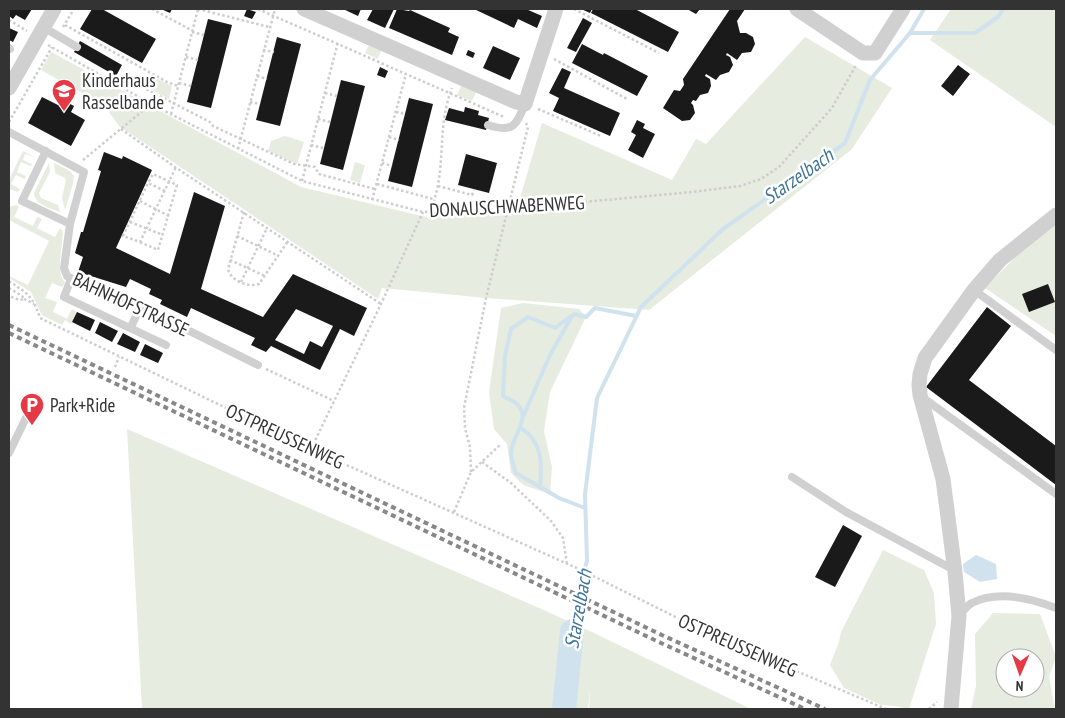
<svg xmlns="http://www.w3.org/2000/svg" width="1065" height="718" font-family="'PT Sans Narrow',sans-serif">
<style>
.green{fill:#e6ecdf;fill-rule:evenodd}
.water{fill:#cfe2ee}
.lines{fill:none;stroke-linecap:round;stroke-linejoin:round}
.stream{stroke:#cfe2ee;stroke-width:4}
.river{stroke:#cfe2ee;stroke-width:24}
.building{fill:#1a1a1a;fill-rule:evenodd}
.path{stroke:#cdcdcd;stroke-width:2.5;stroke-dasharray:2.5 2.5;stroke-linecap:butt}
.service{stroke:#d0d0d0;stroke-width:8}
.minor{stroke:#d0d0d0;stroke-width:15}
.rail{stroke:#888;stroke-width:4;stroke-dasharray:5 4;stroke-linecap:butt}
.labels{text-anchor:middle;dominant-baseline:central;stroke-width:5;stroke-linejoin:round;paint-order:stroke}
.poi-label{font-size:19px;fill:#333;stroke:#fff;text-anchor:start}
.street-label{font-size:19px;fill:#333;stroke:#fff}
.water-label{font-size:20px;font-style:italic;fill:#3f7597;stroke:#fff}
</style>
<rect width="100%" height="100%" fill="#fff"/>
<path class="green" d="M951 9H1056V127L930 40Z
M805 37 892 88 852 149 649 310 486 298 382 288 378 299 119 126 104 105 41 70 51 52 301 187 430 218 516 212 542 123 672 180 696 139 706 144Z
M369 45 381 50 378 59 365 53Z
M147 74 172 86 169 99 143 85Z
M461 86 476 92 472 101 457 95Z
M285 136 304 142 297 164 268 151 271 141Z
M23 151 35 157 25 154 23 160 32 164 31 166 21 162 17 172 26 176 25 179 16 175 11 184 20 189 18 192 9 189V180Z
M355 162 365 165 360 183 350 180Z
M49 163 50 172 39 193 41 198 58 205 60 212C50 208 35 205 34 193Z
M54 163 70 171 74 176 73 184 65 210 62 198 66 180 65 178 55 173Z
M16 205 19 207 14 217 33 226 37 217 42 219 37 228 55 237 60 228 63 232 60 262 61 276 65 283 62 287 52 283 45 298 57 302 53 312 67 319 72 309 77 312 71 324 65 320 62 325 42 315 31 292 9 278V276L28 285 49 241 9 220V207Z
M1056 219V336L985 288 1043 229Z
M523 303 579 309 586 317 550 392 544 431 552 467 550 494 523 485 511 473 507 444 494 429 489 392 501 308Z
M127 429 546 611 594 633 751 709H589L590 689 588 709H142Z
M883 550 924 570 934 593 936 624 909 709 895 706 881 705 844 688 830 665 839 642 841 632Z
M993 613 1040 614 1056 657 1049 677 1055 709H971L976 686 975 634ZM1005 658H1035V688H1005Z"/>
<path class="water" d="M976 555 996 564 997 579 980 582 964 572 963 564Z"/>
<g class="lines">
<path class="stream" d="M910 33H975L998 17 1003 9
M523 417 550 355 572 316
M521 428C543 442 542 464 540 487
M585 508 559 498 516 473C514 467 511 459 511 453 511 437 532 419 517 404 514 401 507 398 503 396L505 356 511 329 528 317 555 328 574 314 586 317 595 308 636 316
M572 631 580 583 587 561 585 494 597 398 641 307 723 229 845 143 870 80 910 33 924 9"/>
<path class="river" d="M564 709 572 631"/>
</g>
<path class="building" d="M9 9H32L25 20 16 15 13 19 9 16Z
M92 9H102L156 39 142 63 80 29Z
M161 9H172L170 13Z
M247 9 256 12 252 19 244 16Z
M343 9H361L358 16Z
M373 9H394L385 28 367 20Z
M397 9 409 11 410 10 450 28 448 32 459 37 452 55 389 28Z
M474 9H526L542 16 537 28 518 19 514 28Z
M581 9H592L590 13Z
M593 9H635L679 32 668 52 591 13Z
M687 9H700L696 14Z
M730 9H745L737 21 740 33H746L753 37 755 44 751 52 742 53 737 60 727 53 726 55 730 57 733 65 729 72 720 75 716 80 706 74 705 76 710 79 711 86 708 93 700 95 696 101 693 100 691 103 693 105 695 113 690 120 682 121 663 108 674 90 680 91 684 85 683 79Z
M583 18 592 23 576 52 567 48Z
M208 19 232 25 211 108 187 102Z
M9 28 18 32 13 42 9 40Z
M277 37 301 44 280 126 256 120Z
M80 41 122 65 116 76 74 52Z
M582 44 603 55 604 53 648 76 637 96 572 63Z
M493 46 520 58 510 80 483 68Z
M468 50 475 53 473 58 466 55Z
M958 65 970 74 953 96 941 86Z
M380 67 388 71 385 78 377 75Z
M562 68 571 72 564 88 620 113 610 136 553 111 559 98 549 93Z
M341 80 365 86 343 170 320 164Z
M42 97 58 105 61 99 74 106 71 112 85 120 71 146 28 123Z
M409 98 433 104 412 187 388 181Z
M465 107 479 111 478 115 489 118 486 130 445 120 449 108 464 112Z
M637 120 645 124 643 128 655 134 643 158 628 150 636 135 631 132Z
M104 152 122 159 123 156 152 170 116 248 170 274 194 192 225 206 201 289 263 317 293 274 367 308 354 336 340 329 320 370 271 346 266 352 251 345 255 338 191 308 187 317 160 304 162 300 149 294 151 289 130 279 126 287 78 272 83 257 75 253 81 232H83L101 171 98 170ZM296 309 333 326 322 347 310 341 304 354 275 340Z
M466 154 497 163 489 193 458 185Z
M1048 284 1055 302 1029 312 1022 294Z
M987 307 1011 326 969 380 1056 446V485L926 387Z
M77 312 95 320 90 331 72 322Z
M100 322 118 331 112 342 95 333Z
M123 333 140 342 135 352 117 344Z
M145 344 163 353 158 363 140 355Z
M843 525 862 536 835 587 815 577Z"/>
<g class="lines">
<path class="path" d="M152 9 193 31
M198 9 269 27
M258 9 504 117
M574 9 659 53
M9 20 27 31
M65 25 167 82 178 86
M63 27 74 9
M192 32 204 35
M48 45 151 104 302 181 423 212 508 209 692 192 740 186 761 179 779 167 832 108 856 65
M263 50 274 52
M186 57 198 60
M554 59 627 99
M257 76 267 79
M179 83 191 86
M142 87 210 122 213 126 294 164 315 167 319 174 375 189
M325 93 337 96
M250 102 260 104
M538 109 601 136
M396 112 405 114
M171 114 198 9
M318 119 330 122
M9 122 52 47
M121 129 175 167 381 304
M389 137 399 140
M311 145 323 148
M238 149 275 9
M83 160 151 104
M382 163 392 166
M302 181 338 42
M377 184 433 199
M438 186 472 195 474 190
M165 191 148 183 123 236 140 242 176 167
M372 200 406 74
M140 201 169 216
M244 212 228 269C230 280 248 288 259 284L288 241
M432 212C433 203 436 195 438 185 444 152 439 121 452 88
M130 222 163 235
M237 236 279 256
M140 242 158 250 177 185 153 174 148 183
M230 260 265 276
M9 281C28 294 33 296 40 318L311 449 579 569 716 637 886 709
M241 282 267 228
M9 288 22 296 24 299 20 300 9 296
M24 299 34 304
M115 367 119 357
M266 369 334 401
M311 449 381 304 423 212
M482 462 511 483 551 521 563 538 567 564
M471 472 470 447 465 428 464 408 486 298 528 127 526 123
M454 512 471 472 500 445
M929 709 937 702"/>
<path class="service" d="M43 27 77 47
M9 48 10 49
M488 125C513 133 516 126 525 104
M9 132 84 172 70 224 64 268 67 276 77 282 107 290 258 365
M46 151 22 201 70 224
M71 279 64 297 166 345
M974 290 1056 350
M131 327 140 307
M922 397 1056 494
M9 453 36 397
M792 477 846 512 954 570
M960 614C964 611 967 605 972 603 998 590 1030 598 1056 608"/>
<path class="minor" d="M304 9 516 102 525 104 556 9
M797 9 863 53H875L903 9
M9 88 54 9
M951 709 959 616 955 572 943 479 920 395 919 385 920 374 925 358 974 290 1000 260 1056 215"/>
<path class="rail" d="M9 325 664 636 825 709
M9 333 661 643 805 709"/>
</g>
<defs>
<symbol id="school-pin" viewBox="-11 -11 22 30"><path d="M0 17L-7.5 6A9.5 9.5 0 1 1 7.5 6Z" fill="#e63946" stroke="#fff"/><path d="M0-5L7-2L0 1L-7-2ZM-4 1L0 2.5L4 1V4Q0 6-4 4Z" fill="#fff"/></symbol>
<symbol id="parking-pin" viewBox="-11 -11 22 30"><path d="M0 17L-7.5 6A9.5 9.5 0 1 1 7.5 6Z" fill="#e63946" stroke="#fff"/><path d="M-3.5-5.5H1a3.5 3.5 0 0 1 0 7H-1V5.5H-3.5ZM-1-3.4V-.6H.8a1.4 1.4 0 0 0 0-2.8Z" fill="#fff"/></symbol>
</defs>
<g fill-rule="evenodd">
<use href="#school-pin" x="50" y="77" width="28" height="38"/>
<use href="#parking-pin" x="18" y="391" width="28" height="38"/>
</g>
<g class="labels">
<g class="poi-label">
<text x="82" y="80">Kinderhaus<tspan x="82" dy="22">Rasselbande</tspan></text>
<text x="50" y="405">Park+Ride</text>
</g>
<g class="street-label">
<text transform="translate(507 206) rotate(-3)">DONAUSCHWABENWEG</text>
<text transform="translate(131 304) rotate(25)">BAHNHOFSTRASSE</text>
<text transform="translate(285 436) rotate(25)">OSTPREUSSENWEG</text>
<text transform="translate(738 645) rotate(24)">OSTPREUSSENWEG</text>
</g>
<g class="water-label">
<text transform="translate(798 176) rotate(-35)">Starzelbach</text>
<text transform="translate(578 609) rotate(-80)">Starzelbach</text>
</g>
</g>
<rect width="1065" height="718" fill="none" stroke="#333333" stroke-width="20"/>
<g transform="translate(1020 673) rotate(182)"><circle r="24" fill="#ffffff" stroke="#adadad"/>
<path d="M0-4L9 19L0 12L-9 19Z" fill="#e63946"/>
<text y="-8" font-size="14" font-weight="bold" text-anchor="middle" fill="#333333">N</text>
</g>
</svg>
